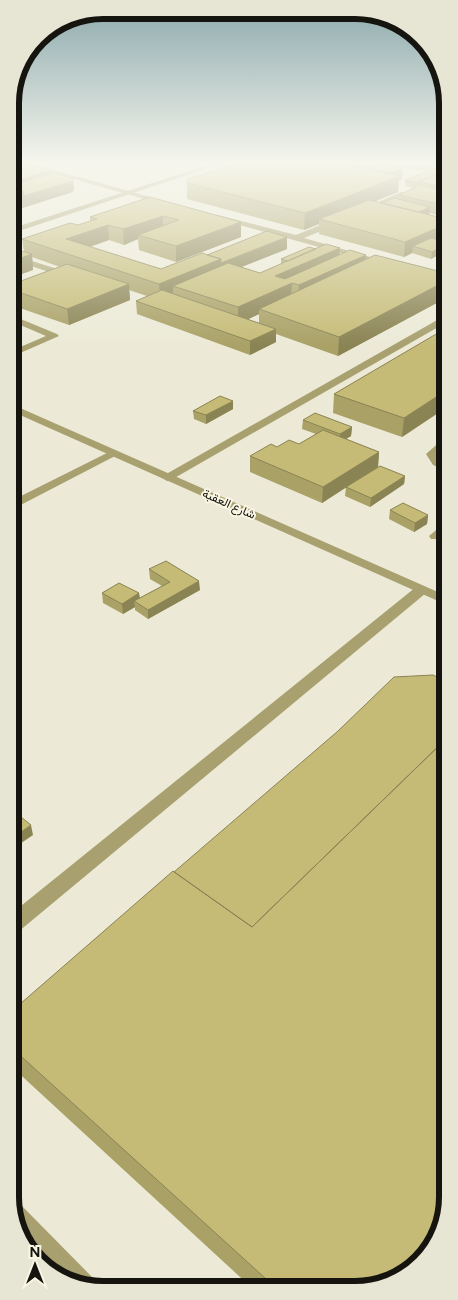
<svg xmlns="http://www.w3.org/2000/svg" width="458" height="1300" font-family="Figtree,Vazirmatn,sans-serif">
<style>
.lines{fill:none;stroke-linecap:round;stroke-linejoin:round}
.service{fill:#a8a06f;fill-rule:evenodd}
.minor{fill:#a8a06f;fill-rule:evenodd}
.tertiary{fill:#a8a06f;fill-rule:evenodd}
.wall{fill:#a9a166;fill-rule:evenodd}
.shaded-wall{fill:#8a8353}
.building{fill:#c5bb77;stroke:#8a8353}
.labels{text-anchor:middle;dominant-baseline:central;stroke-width:4;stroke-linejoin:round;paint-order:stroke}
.street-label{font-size:12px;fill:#15140e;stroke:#f9f7e4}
.rim{fill:none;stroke:#15140e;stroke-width:6}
</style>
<rect width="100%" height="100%" fill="#ecead7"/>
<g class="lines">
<path class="service" d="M22 164H32L172 203 165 205Z
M401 192 408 194 367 212 360 210Z
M218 215 296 235 335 219H341V223L304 238 391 263 384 265 218 219Z
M10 254 73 274 74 276 67 278 10 259Z
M11 315 57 334 59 336 11 357V351L46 336 11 321Z
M447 438V447L438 455 439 459 447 464V471L433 465 426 454 443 439Z
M447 524V534L441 539H431L429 536 442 525Z
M421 586 428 590 426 593 18 932 11 934V914L416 587Z
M12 1202 21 1205 94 1279 98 1288C58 1288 12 1242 12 1202Z"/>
<path class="minor" d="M211 164H220L10 234V229Z
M446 315 447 322 171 480 167 481 161 477Z
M113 450 119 453 117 455 11 510V501Z"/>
<path class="tertiary" d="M11 404 447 596V605L11 411Z"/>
</g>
<path class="wall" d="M61 164H80L71 166Z
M235 164H383L402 179 399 180 398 192 375 201 382 203 398 199 399 195 414 188 405 186V180L432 170H416L385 164H446V218L430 213 428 214 446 219V238L440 240 446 242V257L438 255 431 259 412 253 404 257 319 234V224L304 230 187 199V183Z
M150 197 241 222V237L176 262 139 250 138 239 124 245 109 240 90 247 161 269 207 255 287 249 241 267 260 273 281 264V259L316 249 340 248 339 255H366L365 260 446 273V298L338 356 276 334V342L250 355 137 314 136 301 147 296 129 290 130 300 69 325 11 305 10 285 60 267 32 257 33 270 10 278V248L24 252 22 239 78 225 90 221V217ZM259 314V323L248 319Z
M447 331V407L402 437 333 413 334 394Z
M233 409 206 424 194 419 193 411Z
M303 420 352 427 351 436 346 439 379 452 378 467 405 476 404 484 370 507 345 496 346 487 322 503 250 472V456L277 447 299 444 316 434 302 429Z
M390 510 428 515 427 524 414 532 389 519Z
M149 569 200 590 148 619 135 610V607L123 614 103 603 102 593H139L140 598 162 586 150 579Z
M174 872 374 1288H252L12 1067V1011Z"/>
<path class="shaded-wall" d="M71 164H80L71 166Z
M438 164H441V167L437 169Z
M403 168 402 179 399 180 398 192 326 221 319 219V224L304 230 305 213 391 180V173Z
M53 170 54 184 73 178 74 189 73 192 10 212V183Z
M446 184V194L438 197 439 186Z
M430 207V213L411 222V215Z
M163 216V230L138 235V239L124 245 123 229Z
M241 222V237L176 262V246Z
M446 224V238L422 249 413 246 412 253 404 257 405 242Z
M108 225 109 240 68 254 66 239Z
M287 237V249L221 275V263Z
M340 248 339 264 292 283 291 299 259 309V314L238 324V307L275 276Z
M439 248 438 255 431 259 432 252Z
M32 254 33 270 10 278V262Z
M366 255 365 270 298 301 299 285Z
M221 259V275L173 286V295L160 300 159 284Z
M446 281V298L338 356 339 337Z
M129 284 130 300 69 325 67 309Z
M18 327 20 344 11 348V330Z
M276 329V342L250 355V341Z
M447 390V407L402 437 404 418Z
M233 401V409L206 424V415Z
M352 427 351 436 339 443 340 434Z
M379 452 378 467 322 503 323 487Z
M405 476 404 484 370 507 371 498Z
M428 515 427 524 414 532 415 523Z
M199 581 200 590 148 619V610Z
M139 593 140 603 134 601 135 607 123 614 122 604Z
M31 825 33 835 11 850V839Z"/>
<path class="building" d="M10 164H29L53 170 10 183Z
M235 164H342L400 176 305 213 187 183 188 179Z
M352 164H383L403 168 391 173Z
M442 166 446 167V171L418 182 417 183 405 180Z
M446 171V184L439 186 418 182Z
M53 173 73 178 72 181 24 196V192L10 188V186Z
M421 185 446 191V206L399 195Z
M10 188 24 192 10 196Z
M150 197 241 222 176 246 138 235 179 220 163 216 123 229 108 225 66 239 161 269 202 253 221 259 159 284 22 239 70 223 78 225 97 219 90 217Z
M394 198 430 207 419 212 382 203Z
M369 200 446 219V224L405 242 319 219Z
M267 231 287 237 221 263V259L207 255Z
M431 238 446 242V250L439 248 432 252 413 246Z
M326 244 340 248 275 276 285 279 350 250 366 255 299 285 292 283 238 307 173 286 228 263 260 273Z
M309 247 316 249 288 261 281 259Z
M10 248 32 254 10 262Z
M375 255 446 273V281L339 337 259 309Z
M67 264 129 284 67 309 10 289V285Z
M162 290 276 329 250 341 136 301Z
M11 324 18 327 11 330Z
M443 330 447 331V390L404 418 334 394Z
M220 396 233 401 206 415 193 411Z
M315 413 352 427 340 434 303 420Z
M323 430 379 452 323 487 250 456 271 444 277 447 289 440 299 444Z
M380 466 405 476 371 498 346 487Z
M403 503 428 515 415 523 390 510Z
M166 561 199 581 148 610 134 601 170 582 149 569Z
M119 583 139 593 122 604 102 593Z
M433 675 447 682V738L252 927 174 872 338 731 394 677Z
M447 738 448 1203 425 1258 374 1288H276L12 1048V1011L173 871 252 927Z
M11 809 31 825 11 839Z"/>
<linearGradient id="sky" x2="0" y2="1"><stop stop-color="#8ca9ad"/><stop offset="0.47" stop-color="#f6f6ed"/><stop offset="1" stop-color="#f6f6ed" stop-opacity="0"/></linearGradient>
<rect width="458" height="346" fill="url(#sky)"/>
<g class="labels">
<g class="street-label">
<text transform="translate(229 504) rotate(24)">شارع العقبة</text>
</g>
</g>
<path d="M0 0H458V1300H0ZM103 19H355A84 84 0 0 1 439 103V1197A84 84 0 0 1 355 1281H103A84 84 0 0 1 19 1197V103A84 84 0 0 1 103 19Z" fill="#e7e5d3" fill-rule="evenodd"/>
<path class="rim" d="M103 19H355A84 84 0 0 1 439 103V1197A84 84 0 0 1 355 1281H103A84 84 0 0 1 19 1197V103A84 84 0 0 1 103 19Z"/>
<g transform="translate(35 1265)" stroke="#f9f7e4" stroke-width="4" paint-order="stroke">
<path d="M0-4L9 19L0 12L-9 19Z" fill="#15140e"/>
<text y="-8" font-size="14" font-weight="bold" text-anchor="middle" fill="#15140e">N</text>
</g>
</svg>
